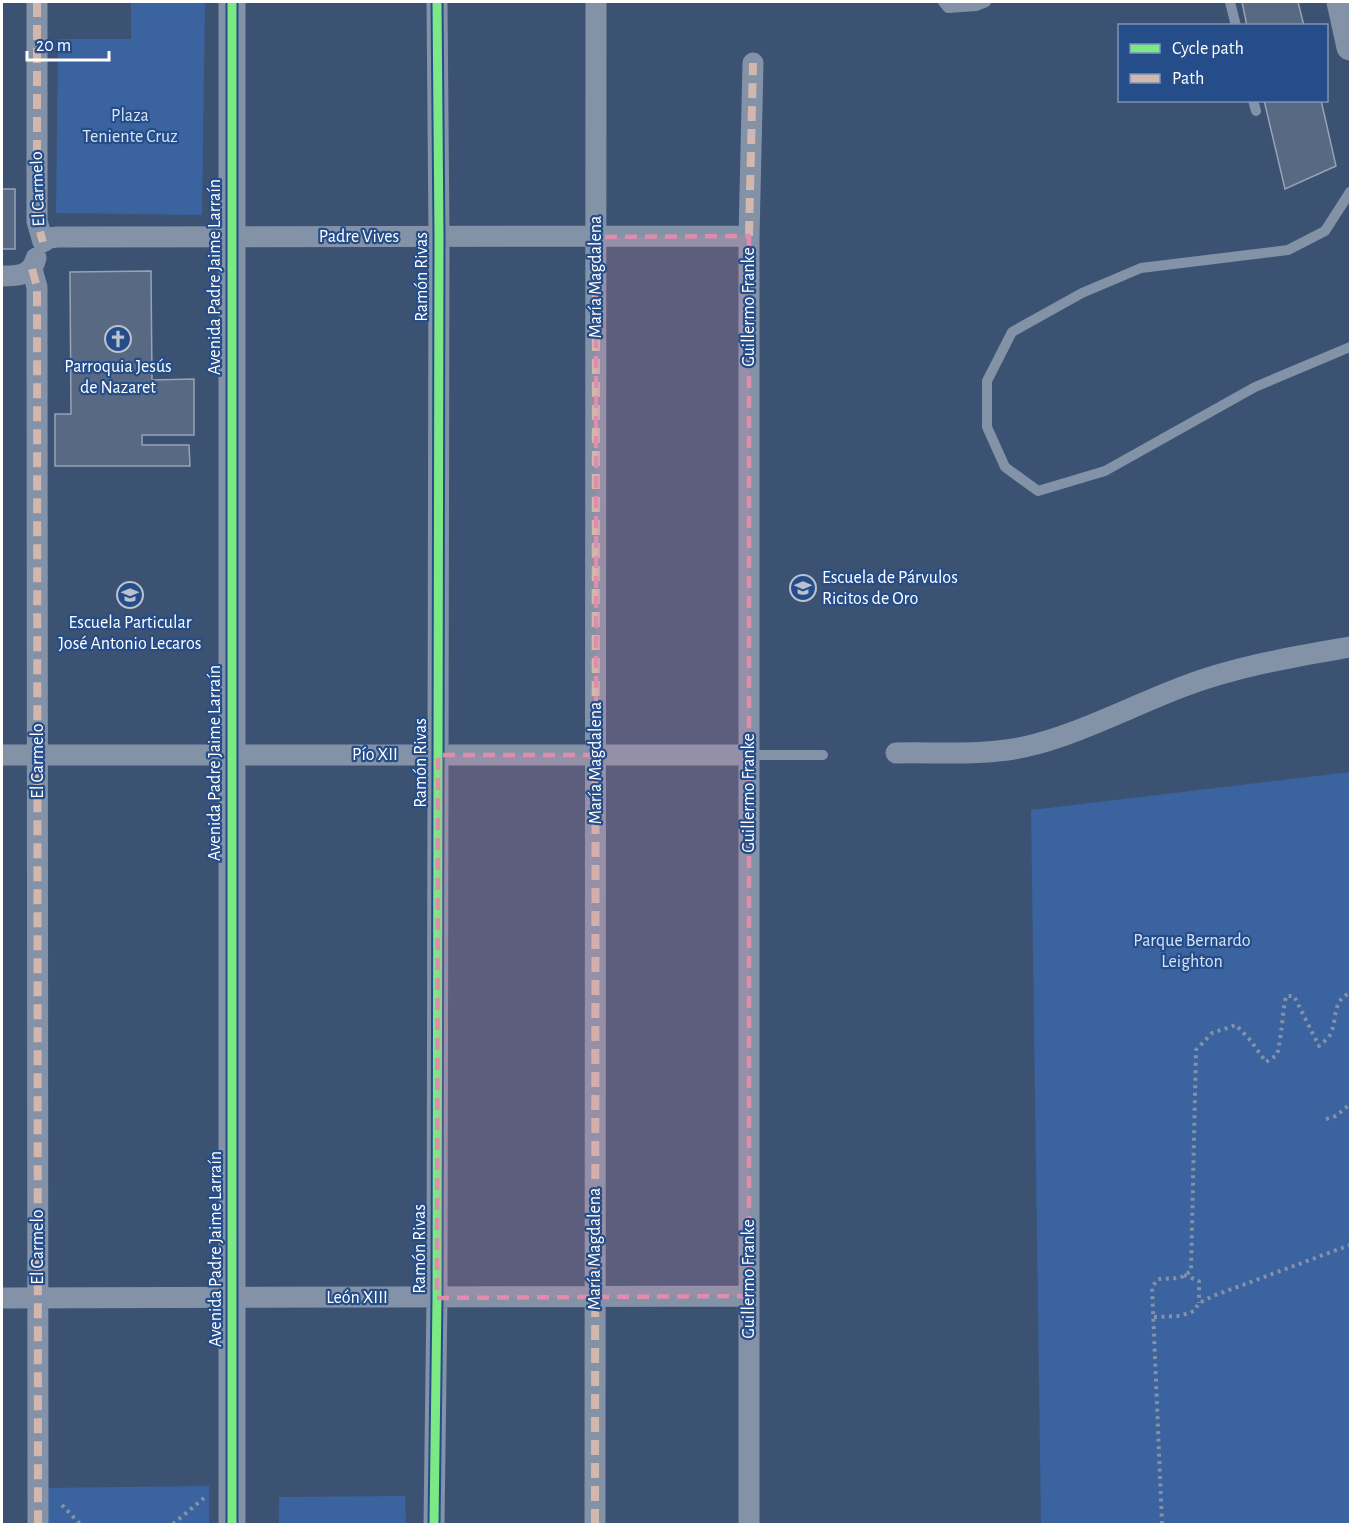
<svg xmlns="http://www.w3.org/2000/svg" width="1352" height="1526" font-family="'Alegreya Sans',sans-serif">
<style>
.green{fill:#3a639f}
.building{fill:#586983;stroke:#97a3b5;stroke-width:1.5}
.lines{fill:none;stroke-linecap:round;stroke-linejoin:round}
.path{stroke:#8392a7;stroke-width:4;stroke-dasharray:3 4.5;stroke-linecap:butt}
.service{stroke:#8392a7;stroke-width:10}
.minor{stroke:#8392a7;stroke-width:21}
.tertiary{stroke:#8392a7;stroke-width:27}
.quiet{stroke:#d1b7ad;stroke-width:8;stroke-dasharray:15 8;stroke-linecap:butt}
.cycleway-casing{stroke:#254d89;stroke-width:13}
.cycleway{stroke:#7ce984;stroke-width:9}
.marked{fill:#e08cad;fill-opacity:0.2;stroke:#e08cad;stroke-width:4.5;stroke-dasharray:12 8;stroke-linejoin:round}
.labels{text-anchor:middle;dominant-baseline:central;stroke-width:4.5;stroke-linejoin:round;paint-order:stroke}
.park-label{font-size:18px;fill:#d6e4f7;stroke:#254d89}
.street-label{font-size:18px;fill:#fff;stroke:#254d89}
.poi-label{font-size:18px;fill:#fff;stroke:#254d89}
</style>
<rect width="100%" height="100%" fill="#3c5272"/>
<path class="green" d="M131 2H205L202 215 56 213 58 39H131Z
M1350 772V1524H1041L1031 810Z
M209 1486V1524H39L38 1488Z
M405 1496 406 1524H279V1497Z"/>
<path class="building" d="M1242 2H1298L1304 26H1247Z
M1264 100H1321L1336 166 1285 189Z
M2 189H15V249H2Z
M151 271 152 380 194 379V435H142V445H189L190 466H55V414H71L70 272Z"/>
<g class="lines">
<path class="path" d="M1326 1119 1336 1116 1350 1104
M1184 1275 1199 1281V1303
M1154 1317 1180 1316 1194 1311 1199 1303 1213 1296 1350 1245
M62 1505 80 1524
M173 1524 204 1498
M1162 1524 1152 1287 1158 1279 1180 1278 1191 1271 1196 1050 1212 1033 1236 1025 1251 1041 1266 1062 1277 1055C1282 1035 1282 1016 1286 996H1294L1319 1046C1322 1043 1328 1039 1330 1035 1338 1020 1331 1001 1350 993"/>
<path class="service" d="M943 2 948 8 976 6 986 2
M1230 2 1236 26
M1253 100 1256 111
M1350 192 1325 231 1288 250 1141 268 1082 293 1012 332 987 381V427L1005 467 1038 491 1105 471 1255 387 1350 347
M749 755H823"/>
<path class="minor" d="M37 2V221L43 242
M43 242 49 238 57 237 749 236
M32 269 37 287 38 1524
M2 276C17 276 32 276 36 258
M896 753C937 752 983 756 1024 747 1075 736 1132 706 1182 687 1237 666 1293 657 1350 647
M2 755H749
M2 1298 749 1296
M434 1524 437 1298 439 237 437 2
M595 1524 596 2
M749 1524V236L753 63"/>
<path class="tertiary" d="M232 2V1524
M1340 2 1350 47"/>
<path class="quiet" d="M37 2V221L43 242
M749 236 753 63
M32 269 37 287 38 1524
M595 1524 596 237"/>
<defs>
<path id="cycleway" d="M232 2V1524
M434 1524 437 1298 439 237 437 2"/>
</defs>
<use href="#cycleway" class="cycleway-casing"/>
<use href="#cycleway" class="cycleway"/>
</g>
<path class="marked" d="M749 236V1296L437 1298 438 755H596V237Z"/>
<defs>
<symbol id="church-ring" viewBox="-11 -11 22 22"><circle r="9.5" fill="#254d89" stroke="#bbc2ce" stroke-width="1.5"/><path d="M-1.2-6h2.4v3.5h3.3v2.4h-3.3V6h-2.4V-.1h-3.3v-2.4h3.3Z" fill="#bbc2ce"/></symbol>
<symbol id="school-ring" viewBox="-11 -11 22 22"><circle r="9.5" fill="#254d89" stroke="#bbc2ce" stroke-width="1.5"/><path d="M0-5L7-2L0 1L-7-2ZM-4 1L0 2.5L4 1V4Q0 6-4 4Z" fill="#bbc2ce"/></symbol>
</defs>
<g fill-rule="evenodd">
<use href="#church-ring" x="103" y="324" width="30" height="30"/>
<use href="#school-ring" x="788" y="573" width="30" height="30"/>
<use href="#school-ring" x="115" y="580" width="30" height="30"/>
</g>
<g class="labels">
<g class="park-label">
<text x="130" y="116">Plaza<tspan x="130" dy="21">Teniente Cruz</tspan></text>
<text x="1192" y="941">Parque Bernardo<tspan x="1192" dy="21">Leighton</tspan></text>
</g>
<g class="street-label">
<text transform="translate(38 189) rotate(-92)">El Carmelo</text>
<text x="359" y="237">Padre Vives</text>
<text transform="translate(215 277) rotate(-90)">Avenida Padre Jaime Larraín</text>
<text transform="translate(422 277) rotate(-90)">Ramón Rivas</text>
<text transform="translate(596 277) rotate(-90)">María Magdalena</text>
<text transform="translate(749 307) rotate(-90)">Guillermo Franke</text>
<text x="375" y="755">Pío XII</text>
<text transform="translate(38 761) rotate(-90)">El Carmelo</text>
<text transform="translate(215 763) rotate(-90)">Avenida Padre Jaime Larraín</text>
<text transform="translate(421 763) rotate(-90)">Ramón Rivas</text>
<text transform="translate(596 763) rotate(-90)">María Magdalena</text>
<text transform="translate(749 793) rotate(-90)">Guillermo Franke</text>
<text transform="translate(38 1247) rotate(-90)">El Carmelo</text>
<text transform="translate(216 1249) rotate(-90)">Avenida Padre Jaime Larraín</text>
<text transform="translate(420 1249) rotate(-90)">Ramón Rivas</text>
<text transform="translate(595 1249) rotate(-90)">María Magdalena</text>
<text transform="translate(749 1279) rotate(-90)">Guillermo Franke</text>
<text x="357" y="1298">León XIII</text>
</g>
<g class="poi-label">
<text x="118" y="367">Parroquia Jesús<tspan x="118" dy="21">de Nazaret</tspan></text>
<text x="822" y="578" text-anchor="start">Escuela de Párvulos<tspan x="822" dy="21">Ricitos de Oro</tspan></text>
<text x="130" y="623">Escuela Particular<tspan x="130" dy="21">José Antonio Lecaros</tspan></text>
</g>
</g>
<rect width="1352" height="1526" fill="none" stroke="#ffffff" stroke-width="6"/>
<rect x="1118" y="24" width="210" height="78" fill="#254d89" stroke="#7c94b8" stroke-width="1.5"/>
<rect x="1130" y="44" width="30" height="9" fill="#7ce984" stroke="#7c94b8" stroke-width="1.5"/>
<text x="1172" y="54" font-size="18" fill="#ffffff">Cycle path</text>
<rect x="1130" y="74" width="30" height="9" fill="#d1b7ad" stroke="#7c94b8" stroke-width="1.5"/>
<text x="1172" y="84" font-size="18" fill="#ffffff">Path</text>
<path d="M27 51v9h82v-9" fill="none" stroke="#ffffff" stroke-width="3"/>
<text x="36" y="51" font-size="18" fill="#ffffff" stroke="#254d89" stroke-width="4.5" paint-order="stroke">20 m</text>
</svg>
